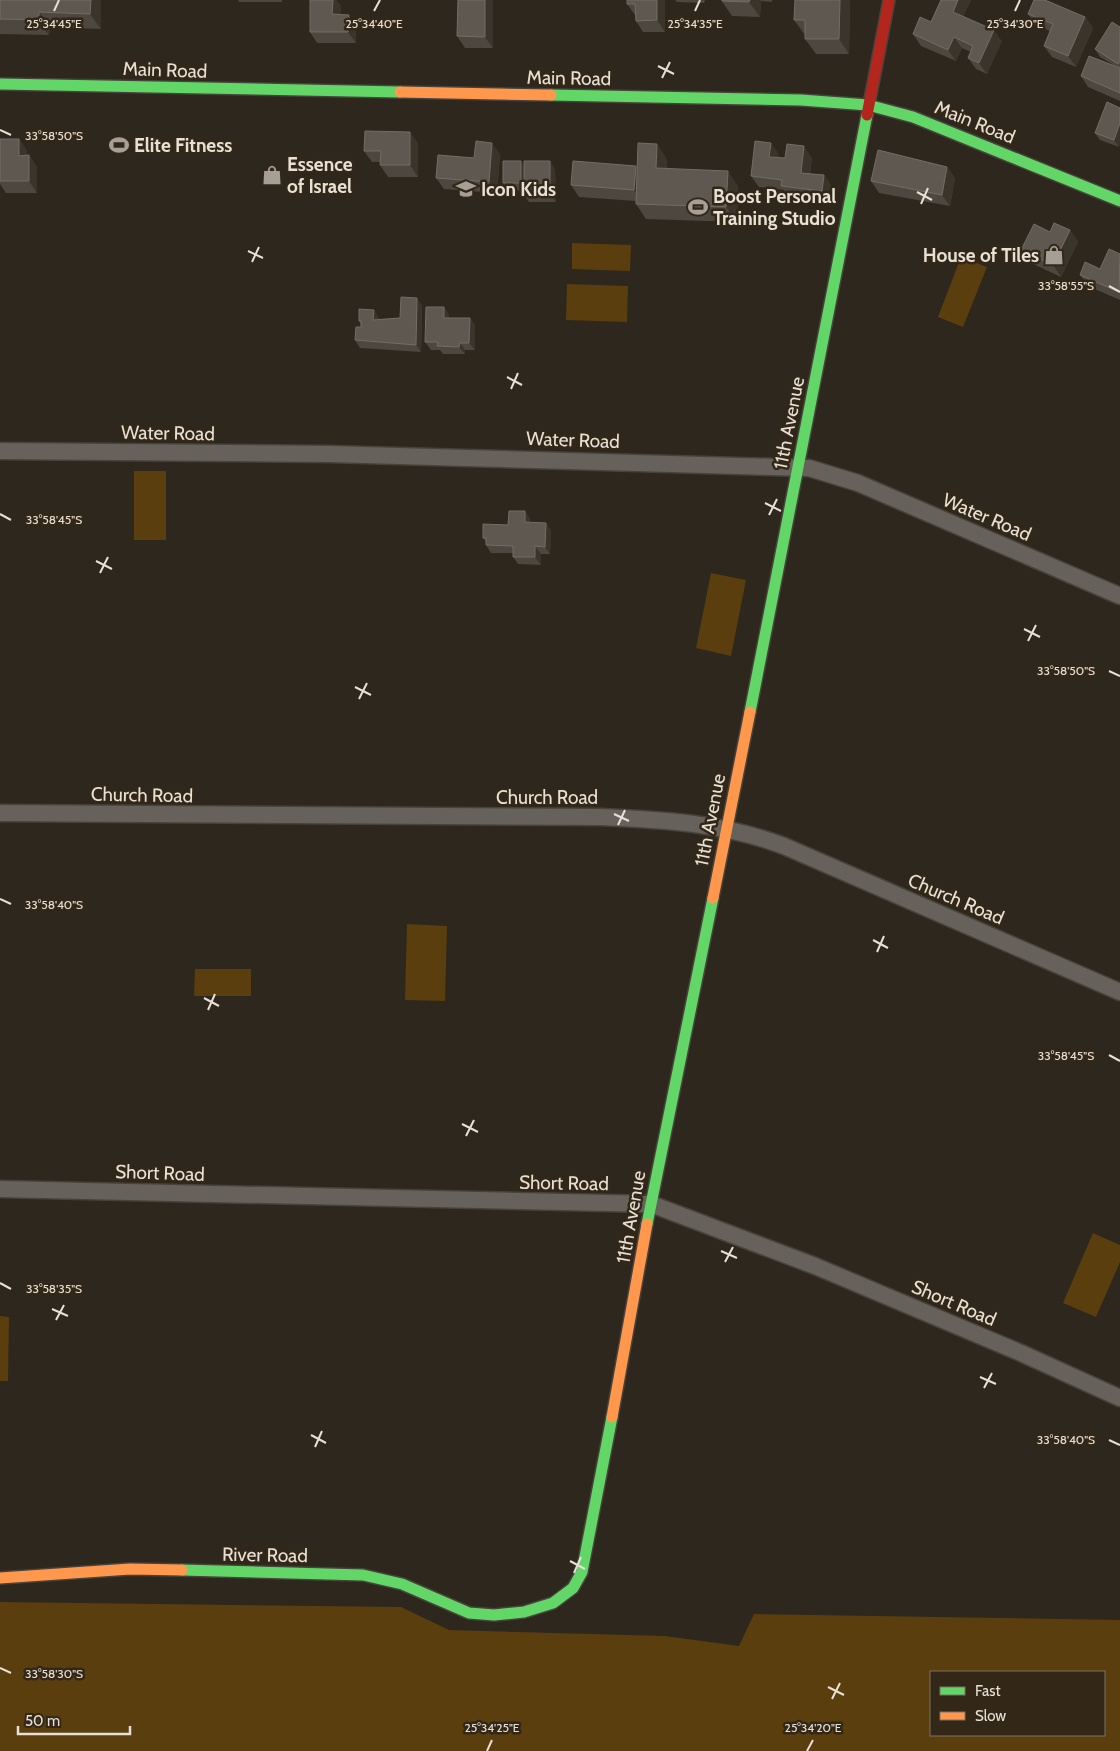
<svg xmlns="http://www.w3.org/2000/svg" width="1120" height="1751" font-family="Cabin,sans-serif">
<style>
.green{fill:#5b3e0e;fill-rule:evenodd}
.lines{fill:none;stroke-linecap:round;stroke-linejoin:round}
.street-casing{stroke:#47423b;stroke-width:19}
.fast-casing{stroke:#47423b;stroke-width:14}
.slow-casing{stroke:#47423b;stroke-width:14}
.jam-casing{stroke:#47423b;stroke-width:14}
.street{stroke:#66615a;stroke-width:16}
.fast{stroke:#63d668;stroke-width:11}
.slow{stroke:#ff974d;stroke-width:11}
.jam{stroke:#b3261e;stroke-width:11}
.wall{fill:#4e473f}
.shaded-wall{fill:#3a342b}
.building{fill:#5e5850;stroke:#746d65}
.ticks{fill:none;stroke:#e8e0d6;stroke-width:2}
.labels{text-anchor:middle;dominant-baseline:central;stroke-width:5;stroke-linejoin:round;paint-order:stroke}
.street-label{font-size:19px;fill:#e8e0d6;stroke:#332818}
.poi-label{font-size:19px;font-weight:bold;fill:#e8e0d6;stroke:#332818;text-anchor:start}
.ticks-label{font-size:12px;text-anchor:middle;fill:#e8e0d6;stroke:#332818;stroke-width:5;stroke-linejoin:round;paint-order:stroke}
</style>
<rect width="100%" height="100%" fill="#2d271e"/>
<path class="green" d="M572 243 631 245 630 271 572 269Z
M961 257 987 267 963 327 938 317Z
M567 284 628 286 627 322 566 320Z
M134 471H166V540H134Z
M711 573 746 580 731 656 696 648Z
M407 924 447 926 445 1001 405 1000Z
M195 969H251V996H194Z
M1093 1233 1120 1245V1262L1096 1317 1063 1303Z
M0 1316 9 1317 8 1381H0Z
M0 1602 401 1607 449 1630 665 1636 739 1646 754 1614 1120 1620V1751H0ZM931 1672H1104V1735H931Z"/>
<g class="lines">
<defs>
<path id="street" d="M0 451 330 454 809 468 858 483 1120 596
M0 813 601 817C666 820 723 823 784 846L1120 992
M0 1189 651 1204 815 1266 1021 1353 1120 1398"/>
<path id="fast" d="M0 84 400 92
M551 95 801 100 868 105 913 117 1120 201
M750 712 867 115
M647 1224 713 898
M182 1570 363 1575 402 1584 469 1613 494 1615 524 1612 553 1603 573 1588 582 1572 612 1417"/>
<path id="slow" d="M400 92 551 95
M713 898 750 712
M612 1417 647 1224
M0 1578 130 1569 182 1570"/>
<path id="jam" d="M867 115 889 0"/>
</defs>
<use href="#street" class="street-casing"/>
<use href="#fast" class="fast-casing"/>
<use href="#slow" class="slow-casing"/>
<use href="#jam" class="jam-casing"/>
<use href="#street" class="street"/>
<use href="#fast" class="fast"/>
<use href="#slow" class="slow"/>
<use href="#jam" class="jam"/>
</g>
<path class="wall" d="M0 0H101V29L50 27 49 35 0 34Z
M238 0H282V2H239Z
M310 0H336L341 6 340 15 356 26V43H317L310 32Z
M458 0H493V48H465L457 36Z
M627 0H665V32H643L636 21 635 15 627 4Z
M675 0H705L704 3 677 2Z
M721 0H772V2L761 1 760 17 732 16Z
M795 0H850L849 54H816L805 39V35L794 20Z
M940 0H971L963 17 1002 41 987 74 976 69 968 58 971 52 962 48 956 61 921 46 913 34 931 22 940 1Z
M1028 14 1085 17 1093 28 1076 67 1052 57 1044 46 1050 31 1036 25Z
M1120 27V101L1088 87 1081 76 1117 67 1100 57 1095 49Z
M1107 102 1119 147 1100 140 1095 133Z
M0 139H19L27 151V155H29L37 167V193H6L0 184Z
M418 143V177H388L380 165V162H372L364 151Z
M500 154 497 193 444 189 436 178Z
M779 154 778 158H812L810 174 824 175 832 187 830 202 789 197 784 190 759 187 751 176Z
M667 159V169L738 186 737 222 646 219 636 204V201L579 197 571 185Z
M524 165 555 169 556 202H529L524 195V191L508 190 503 183Z
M947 167 955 178 950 206 879 193 871 181Z
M1070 230 1078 242 1061 277 1029 262 1021 250 1050 232Z
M1120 254V300L1088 286 1080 275 1100 269Z
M422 305 421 352 360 348 355 340 361 327V324L359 321 379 318V319L400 318Z
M444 307 449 315V318H470L475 325V350H465V354H443L440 350H431L425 342Z
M525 511 530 519V523H546L551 531 550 554H541V565L518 564 513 557V553H491L486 545V542L483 538 508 525Z"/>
<path class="shaded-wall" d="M91 0H101V29L90 14Z
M333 0H336L341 6 340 26 332 14Z
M485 0H493V48L485 37Z
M657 0H665V32L657 20Z
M750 0H760L761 1 760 17 749 2Z
M840 0H850L849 54 839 39Z
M958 0H971L960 23 953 12Z
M39 12 50 27 49 35 39 20Z
M349 15 356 26V43L348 32Z
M1085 17 1093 28 1076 67 1068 56Z
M994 30 1002 41 987 74 979 63Z
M954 37 962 48 956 61 948 50Z
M1120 123V145L1119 147 1114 140Z
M410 132 418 143V177L410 165Z
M19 139 27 151V167L19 156Z
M492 143 500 154 497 193 489 182Z
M771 143 779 154 777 168 769 157Z
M657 144 667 159 666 183 656 168Z
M804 146 812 158 809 184 801 173Z
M29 155 37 167V193L29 181Z
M521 161 526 169V191L521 183Z
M550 161 555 169 556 202 550 194Z
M636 166 644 177 642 201 634 190Z
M947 167 955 178 950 206 942 195Z
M728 171 738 186 737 222 726 207Z
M824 175 832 187 830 202 822 191Z
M1070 230 1078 242 1061 277 1053 265Z
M417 298 422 305 421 352 416 345Z
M444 307 449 315V325L444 318Z
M374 310 379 318V327L373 320Z
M470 318 475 325V350L469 343Z
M460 343 465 350V354L459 347Z
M525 511 530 519V530L525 522Z
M546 523 551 531 550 554 545 547Z
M535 546 541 554V565L535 557Z"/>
<path class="building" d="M0 0H91L90 14 39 12V20L0 19Z
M310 0H333L332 14 349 15 348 32H310Z
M458 0H485V37L457 36Z
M627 0H657V20L636 21 635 4H627Z
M722 0H750L749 2 722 1Z
M795 0H840L839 39H805V20H794Z
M941 0H958L953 12 994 30 979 63 968 58 973 46 954 37 948 50 913 34 920 17 931 22Z
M1034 0H1045L1085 17 1068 56 1044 46 1053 24 1028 14Z
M1112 22 1120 27V61L1118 64 1095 49Z
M1089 56 1120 68V93L1081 76Z
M1107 102 1120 108V123L1114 140 1095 133Z
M365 131 410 132V165H380L381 151H364Z
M0 139H19V156L29 155V181H0Z
M476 141 492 143 489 182 436 178 438 155 474 158Z
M755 141 771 143 769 157 785 158 787 144 804 146 801 173 824 175 822 191 781 186 782 180 751 176Z
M638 143 657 144 656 168 728 171 726 207 636 204Z
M878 150 947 167 942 195 871 181Z
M503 161H521V183H503Z
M524 161H550V194L524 195Z
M573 161 636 166 634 190 571 185Z
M1054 223 1070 230 1053 265 1021 250 1034 224 1050 232Z
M1109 249 1120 254 1119 292 1080 275 1085 262 1100 269Z
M401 297 417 298 416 345 355 340 356 327H361V321H359V309L374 310 373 320 400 318Z
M426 307H444V318H470L469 343H460L459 347 437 346 438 342H425Z
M509 511H525V522L546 523 545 547 535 546V557H513V546L486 545V538H483V524L508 525Z"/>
<path class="ticks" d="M54 11 59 0M374 11 380 0M695 11 700 0M1015 11 1020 0M658 66 674 74M662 78 670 62M0 130 11 135M917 192 932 200M921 204 928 188M248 251 263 258M252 262 259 247M1109 286 1120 292M507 377 522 385M511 389 518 373M765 503 781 511M0 514 11 520M769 515 777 499M96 561 112 569M100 573 108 557M1024 629 1040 637M1028 641 1036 625M1109 671 1120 676M355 687 371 695M359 699 367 683M614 814 629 821M618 825 625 810M0 899 11 904M873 940 888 948M877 952 884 936M204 998 219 1006M208 1010 215 994M1109 1055 1120 1061M462 1124 478 1132M466 1136 474 1120M721 1251 737 1258M725 1262 733 1247M0 1283 11 1289M52 1309 68 1316M56 1320 64 1305M980 1377 996 1384M984 1388 992 1373M311 1435 326 1443M1109 1440 1120 1445M315 1447 322 1431M570 1561 585 1569M574 1573 581 1557M0 1668 11 1673M828 1687 844 1695M832 1699 840 1683M487 1751 492 1740M807 1751 813 1740"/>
<defs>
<symbol id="stadium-bare" viewBox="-9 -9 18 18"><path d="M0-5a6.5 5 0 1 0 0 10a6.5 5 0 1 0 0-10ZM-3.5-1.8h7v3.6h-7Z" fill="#a79f96" stroke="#332818" stroke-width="2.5" paint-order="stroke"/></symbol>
<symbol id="shop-bare" viewBox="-9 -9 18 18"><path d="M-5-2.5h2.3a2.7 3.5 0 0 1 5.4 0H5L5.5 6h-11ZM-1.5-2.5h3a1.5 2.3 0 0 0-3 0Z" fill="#a79f96" stroke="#332818" stroke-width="2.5" paint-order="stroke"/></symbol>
<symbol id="school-bare" viewBox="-9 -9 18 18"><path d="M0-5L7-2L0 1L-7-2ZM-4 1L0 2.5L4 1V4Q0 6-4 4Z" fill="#a79f96" stroke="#332818" stroke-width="2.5" paint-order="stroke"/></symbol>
</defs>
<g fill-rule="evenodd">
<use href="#stadium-bare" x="105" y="131" width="28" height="28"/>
<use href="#shop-bare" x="258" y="161" width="28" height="28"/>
<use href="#school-bare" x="452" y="175" width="28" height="28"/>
<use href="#stadium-bare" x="684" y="193" width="28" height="28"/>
<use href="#shop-bare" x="1040" y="241" width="28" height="28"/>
</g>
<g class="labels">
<g class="street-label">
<text transform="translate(165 70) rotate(2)">Main Road</text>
<text transform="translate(569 78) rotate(1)">Main Road</text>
<text transform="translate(975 122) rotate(22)">Main Road</text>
<text transform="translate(789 423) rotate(-79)">11th Avenue</text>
<text transform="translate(168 433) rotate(1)">Water Road</text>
<text transform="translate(573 440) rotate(2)">Water Road</text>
<text transform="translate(987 517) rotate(23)">Water Road</text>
<text transform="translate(142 795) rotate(1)">Church Road</text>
<text x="547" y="797">Church Road</text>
<text transform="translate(710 820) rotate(-79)">11th Avenue</text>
<text transform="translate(956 899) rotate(23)">Church Road</text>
<text transform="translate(160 1173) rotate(2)">Short Road</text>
<text transform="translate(564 1183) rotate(1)">Short Road</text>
<text transform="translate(631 1217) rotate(-80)">11th Avenue</text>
<text transform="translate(954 1303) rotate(23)">Short Road</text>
<text transform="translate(265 1555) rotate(1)">River Road</text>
</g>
<g class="poi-label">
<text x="134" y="145">Elite Fitness</text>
<text x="287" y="164">Essence<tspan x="287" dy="22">of Israel</tspan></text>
<text x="481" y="189">Icon Kids</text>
<text x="713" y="196">Boost Personal<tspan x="713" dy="22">Training Studio</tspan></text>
<text x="1039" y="255" text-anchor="end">House of Tiles</text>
</g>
</g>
<g class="ticks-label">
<text x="695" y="28">25°34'35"E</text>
<text x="54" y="28">25°34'45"E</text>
<text x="374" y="28">25°34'40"E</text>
<text x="1015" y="28">25°34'30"E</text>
<text x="54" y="140">33°58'50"S</text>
<text x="1066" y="290">33°58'55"S</text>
<text x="54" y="524">33°58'45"S</text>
<text x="1066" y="675">33°58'50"S</text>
<text x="54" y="909">33°58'40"S</text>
<text x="1066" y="1060">33°58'45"S</text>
<text x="54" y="1293">33°58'35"S</text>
<text x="1066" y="1444">33°58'40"S</text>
<text x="54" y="1678">33°58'30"S</text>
<text x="492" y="1732">25°34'25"E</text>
<text x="813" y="1732">25°34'20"E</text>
</g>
<rect x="930" y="1671" width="175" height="65" fill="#332818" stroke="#7b7264"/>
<rect x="940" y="1687" width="25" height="8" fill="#63d668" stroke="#7b7264"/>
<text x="975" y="1696" font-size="15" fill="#e8e0d6">Fast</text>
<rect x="940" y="1712" width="25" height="8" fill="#ff974d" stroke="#7b7264"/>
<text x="975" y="1721" font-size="15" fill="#e8e0d6">Slow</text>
<path d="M18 1726v8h112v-8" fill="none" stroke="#e8e0d6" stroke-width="2.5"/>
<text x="25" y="1726" font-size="15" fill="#e8e0d6" stroke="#332818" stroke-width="4" paint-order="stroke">50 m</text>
</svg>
